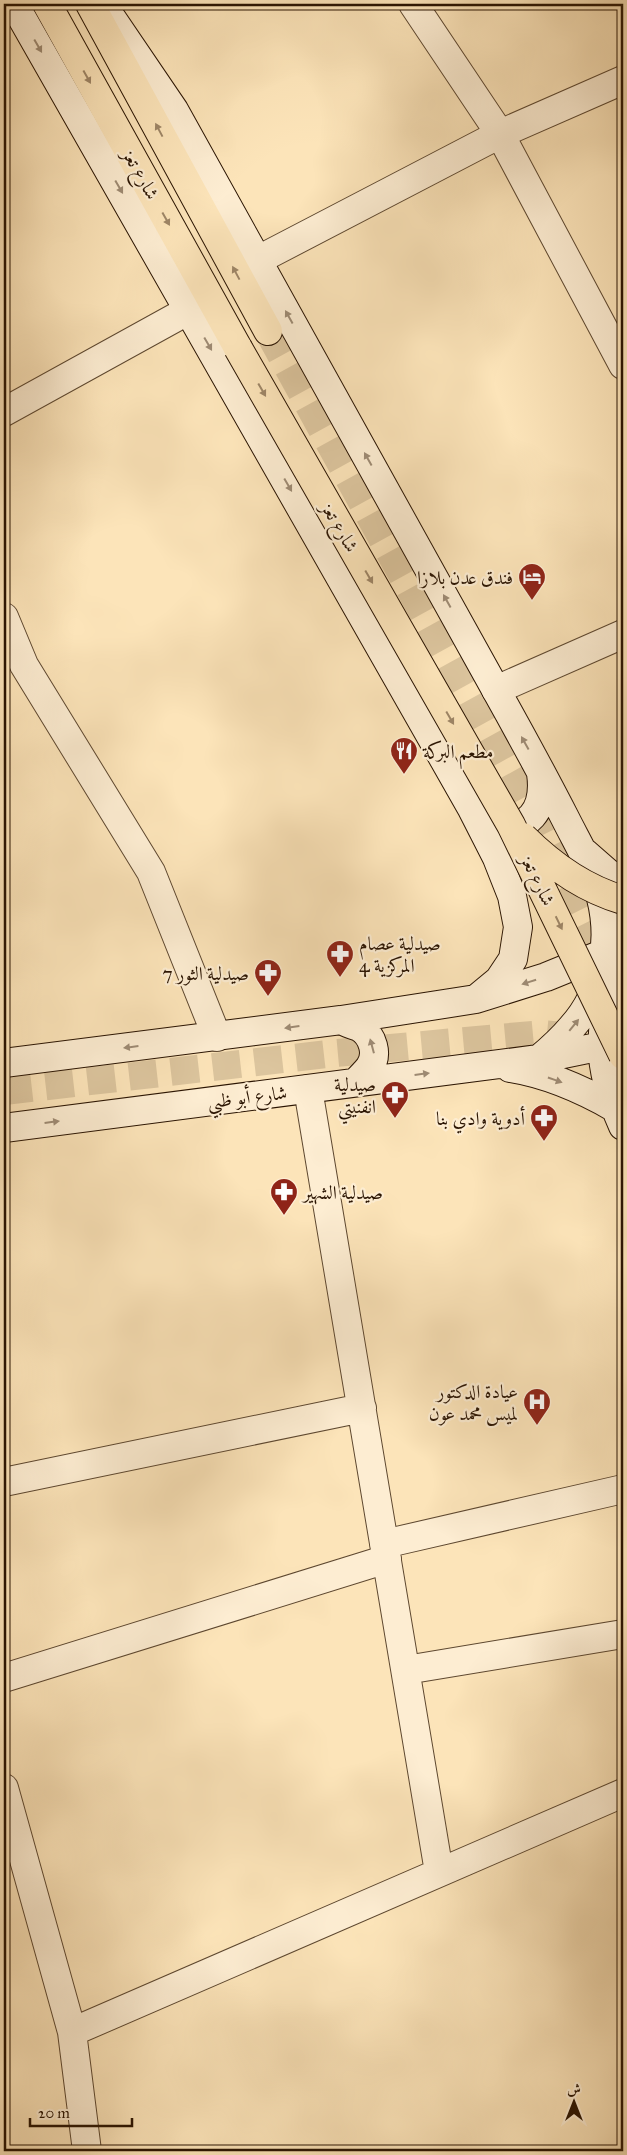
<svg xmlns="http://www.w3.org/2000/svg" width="627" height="2155" font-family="'IM FELL Great Primer',Amiri,serif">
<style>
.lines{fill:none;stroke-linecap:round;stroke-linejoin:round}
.primary-tunnel{stroke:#dcc59e;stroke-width:28;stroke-dasharray:28 14;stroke-linecap:butt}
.minor-casing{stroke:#5e4830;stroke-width:30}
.secondary-casing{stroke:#2a1402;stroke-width:30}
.primary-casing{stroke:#2a1402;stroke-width:30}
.minor{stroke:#fdedd2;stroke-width:28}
.secondary{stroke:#fdedd2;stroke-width:28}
.primary{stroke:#fce4b9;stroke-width:28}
.primary-bridge-casing{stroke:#2a1402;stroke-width:30;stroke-linecap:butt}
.primary-bridge{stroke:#fce4b9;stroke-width:28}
.oneway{fill:#9e8b74}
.oneway2{fill:#9e8667}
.labels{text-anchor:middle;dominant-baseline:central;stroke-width:4.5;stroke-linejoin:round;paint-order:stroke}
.street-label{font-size:19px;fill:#2a1402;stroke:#fdedd2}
.poi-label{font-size:19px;fill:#2a1402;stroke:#fdedd2;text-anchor:end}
</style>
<rect width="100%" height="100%" fill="#fce4b9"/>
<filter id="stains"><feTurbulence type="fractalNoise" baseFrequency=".004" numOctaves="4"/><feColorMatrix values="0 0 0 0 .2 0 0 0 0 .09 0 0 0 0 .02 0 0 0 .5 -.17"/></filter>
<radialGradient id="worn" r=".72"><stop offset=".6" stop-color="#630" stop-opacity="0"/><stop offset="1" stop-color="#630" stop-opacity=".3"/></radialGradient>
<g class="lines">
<path class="primary-tunnel" d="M268 331 532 811 608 963
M4 1091 336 1053 542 1034 584 1038"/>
<defs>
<path id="minor" d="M413 4 500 134 623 365
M258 260 500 134 623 80
M4 412 189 310
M4 617 24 665 151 872 217 1037
M496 690 623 634
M308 1089 439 1872
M4 1482 362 1408
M384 1544 623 1489
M406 1670 623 1634
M4 1678 387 1559
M4 1788 72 2032 87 2151
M72 2032 623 1793"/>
<path id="secondary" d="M14 4 471 807 497 858 512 896 518 927 513 959 499 980 476 999
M102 4 174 110 496 690C520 733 543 775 565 818 578 844 594 870 601 898 612 942 603 993 572 1027 562 1039 551 1049 539 1059
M490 824C529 835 546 809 541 773
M585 853 609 874 623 879
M623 967C594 1025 597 1068 623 1126
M341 1020C347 1023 353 1025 359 1027 373 1035 379 1055 369 1068 365 1073 360 1078 356 1082
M4 1063 341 1020 476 999 546 977 600 955
M510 1068C548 1074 582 1089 615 1108
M4 1128 539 1059 602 1046 623 1037"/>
<path id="primary" d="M47 4 238 348
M90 4 268 331"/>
</defs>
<use href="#minor" class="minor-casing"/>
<use href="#secondary" class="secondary-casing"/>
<use href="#primary" class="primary-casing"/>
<use href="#minor" class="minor"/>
<use href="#secondary" class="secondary"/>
<use href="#primary" class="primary"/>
<defs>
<path id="primary-bridge" d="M238 348 511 825 623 1055
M523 837C551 865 585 889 623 900"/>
</defs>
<use href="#primary-bridge" class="primary-bridge-casing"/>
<use href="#primary-bridge" class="primary-bridge"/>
</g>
<defs><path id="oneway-solid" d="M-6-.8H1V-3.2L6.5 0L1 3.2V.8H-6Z" transform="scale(1.25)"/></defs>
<g class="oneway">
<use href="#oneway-solid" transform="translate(38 46) rotate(60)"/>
<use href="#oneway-solid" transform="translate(119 187) rotate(60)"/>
<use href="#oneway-solid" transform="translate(289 317) rotate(-119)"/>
<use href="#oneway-solid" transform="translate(208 344) rotate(60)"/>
<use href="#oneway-solid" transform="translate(368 459) rotate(-119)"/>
<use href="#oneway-solid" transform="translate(288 485) rotate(60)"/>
<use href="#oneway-solid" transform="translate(447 601) rotate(-119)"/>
<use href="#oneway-solid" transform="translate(525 743) rotate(-119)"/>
<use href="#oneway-solid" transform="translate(529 982) rotate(162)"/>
<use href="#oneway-solid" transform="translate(574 1025) rotate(-51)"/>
<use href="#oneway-solid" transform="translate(292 1027) rotate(172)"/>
<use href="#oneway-solid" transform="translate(372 1046) rotate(-105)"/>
<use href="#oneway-solid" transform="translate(131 1047) rotate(173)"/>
<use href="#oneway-solid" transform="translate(422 1074) rotate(-7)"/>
<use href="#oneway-solid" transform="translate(555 1080) rotate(19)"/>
<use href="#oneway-solid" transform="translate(52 1122) rotate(-7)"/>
</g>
<g class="oneway2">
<use href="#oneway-solid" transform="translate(87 77) rotate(61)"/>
<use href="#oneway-solid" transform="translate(159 130) rotate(-118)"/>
<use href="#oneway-solid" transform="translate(166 219) rotate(61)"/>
<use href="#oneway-solid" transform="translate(236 273) rotate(-118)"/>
<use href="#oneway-solid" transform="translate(262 390) rotate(60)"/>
<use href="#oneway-solid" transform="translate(369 577) rotate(60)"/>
<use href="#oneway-solid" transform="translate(450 718) rotate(60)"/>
<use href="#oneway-solid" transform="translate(559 923) rotate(64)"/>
</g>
<defs>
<symbol id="hotel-pin" viewBox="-11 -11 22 30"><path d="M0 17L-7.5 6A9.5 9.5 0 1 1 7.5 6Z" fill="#8f2418" stroke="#fdedd2"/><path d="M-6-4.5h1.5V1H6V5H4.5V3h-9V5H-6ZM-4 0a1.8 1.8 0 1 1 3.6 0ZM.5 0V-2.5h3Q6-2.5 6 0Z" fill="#fff"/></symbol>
<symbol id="restaurant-pin" viewBox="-11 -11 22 30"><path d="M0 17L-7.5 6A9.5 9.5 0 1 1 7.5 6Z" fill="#8f2418" stroke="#fdedd2"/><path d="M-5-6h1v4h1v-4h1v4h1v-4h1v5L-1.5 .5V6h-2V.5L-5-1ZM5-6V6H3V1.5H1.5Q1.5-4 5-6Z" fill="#fff"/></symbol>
<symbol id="pharmacy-pin" viewBox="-11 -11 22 30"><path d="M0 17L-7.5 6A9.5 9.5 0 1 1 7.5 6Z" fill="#8f2418" stroke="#fdedd2"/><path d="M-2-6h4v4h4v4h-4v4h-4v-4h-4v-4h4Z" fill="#fff"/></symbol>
<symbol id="hospital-pin" viewBox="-11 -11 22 30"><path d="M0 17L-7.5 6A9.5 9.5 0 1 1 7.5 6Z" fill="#8f2418" stroke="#fdedd2"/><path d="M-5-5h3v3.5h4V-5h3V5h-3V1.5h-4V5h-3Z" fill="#fff"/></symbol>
</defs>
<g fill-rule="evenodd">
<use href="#hotel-pin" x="516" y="561" width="32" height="43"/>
<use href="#restaurant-pin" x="388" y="735" width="32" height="43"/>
<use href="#pharmacy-pin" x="324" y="938" width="32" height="43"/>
<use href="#pharmacy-pin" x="252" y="957" width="32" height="43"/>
<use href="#pharmacy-pin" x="379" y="1079" width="32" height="43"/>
<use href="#pharmacy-pin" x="528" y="1102" width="32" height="43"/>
<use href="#pharmacy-pin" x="268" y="1176" width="32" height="43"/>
<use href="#hospital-pin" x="521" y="1386" width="32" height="43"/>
</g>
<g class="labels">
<g class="street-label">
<text transform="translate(141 174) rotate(61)">شارع تعز</text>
<text transform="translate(340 527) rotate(60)">شارع تعز</text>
<text transform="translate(538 880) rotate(64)">شارع تعز</text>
<text transform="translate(247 1097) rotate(-7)">شارع أبو ظبي</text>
</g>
<g class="poi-label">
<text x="513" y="577">فندق عدن بلازا</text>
<text x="423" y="751" text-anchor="start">مطعم البركة</text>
<text x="359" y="943" text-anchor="start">صيدلية عصام<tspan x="359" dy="22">المركزية 4</tspan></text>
<text x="249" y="973">صيدلية الثور 7</text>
<text x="376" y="1084">صيدلية<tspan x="376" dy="22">انفنيتي</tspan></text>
<text x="525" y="1118">أدوية وادي بنا</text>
<text x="303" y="1192" text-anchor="start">صيدلية الشهير</text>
<text x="518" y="1391">عيادة الدكتور<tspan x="518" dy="22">لميس محمد عون</tspan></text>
</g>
</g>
<rect width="627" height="2155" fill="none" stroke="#fce4b9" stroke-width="20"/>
<rect x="5" y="5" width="617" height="2145" fill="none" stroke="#2a1402" stroke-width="2.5"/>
<rect x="10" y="10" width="607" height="2135" fill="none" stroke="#2a1402"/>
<g transform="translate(574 2102)" stroke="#fdedd2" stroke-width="4" paint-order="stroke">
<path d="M0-4L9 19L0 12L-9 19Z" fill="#2a1402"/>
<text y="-8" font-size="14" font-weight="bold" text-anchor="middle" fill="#2a1402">ش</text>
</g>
<path d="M30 2118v8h102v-8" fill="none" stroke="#2a1402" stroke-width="2.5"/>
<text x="38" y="2118" font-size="15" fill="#2a1402" stroke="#fdedd2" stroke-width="4" paint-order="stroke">20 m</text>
<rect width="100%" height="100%" filter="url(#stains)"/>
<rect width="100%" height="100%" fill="url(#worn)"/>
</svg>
